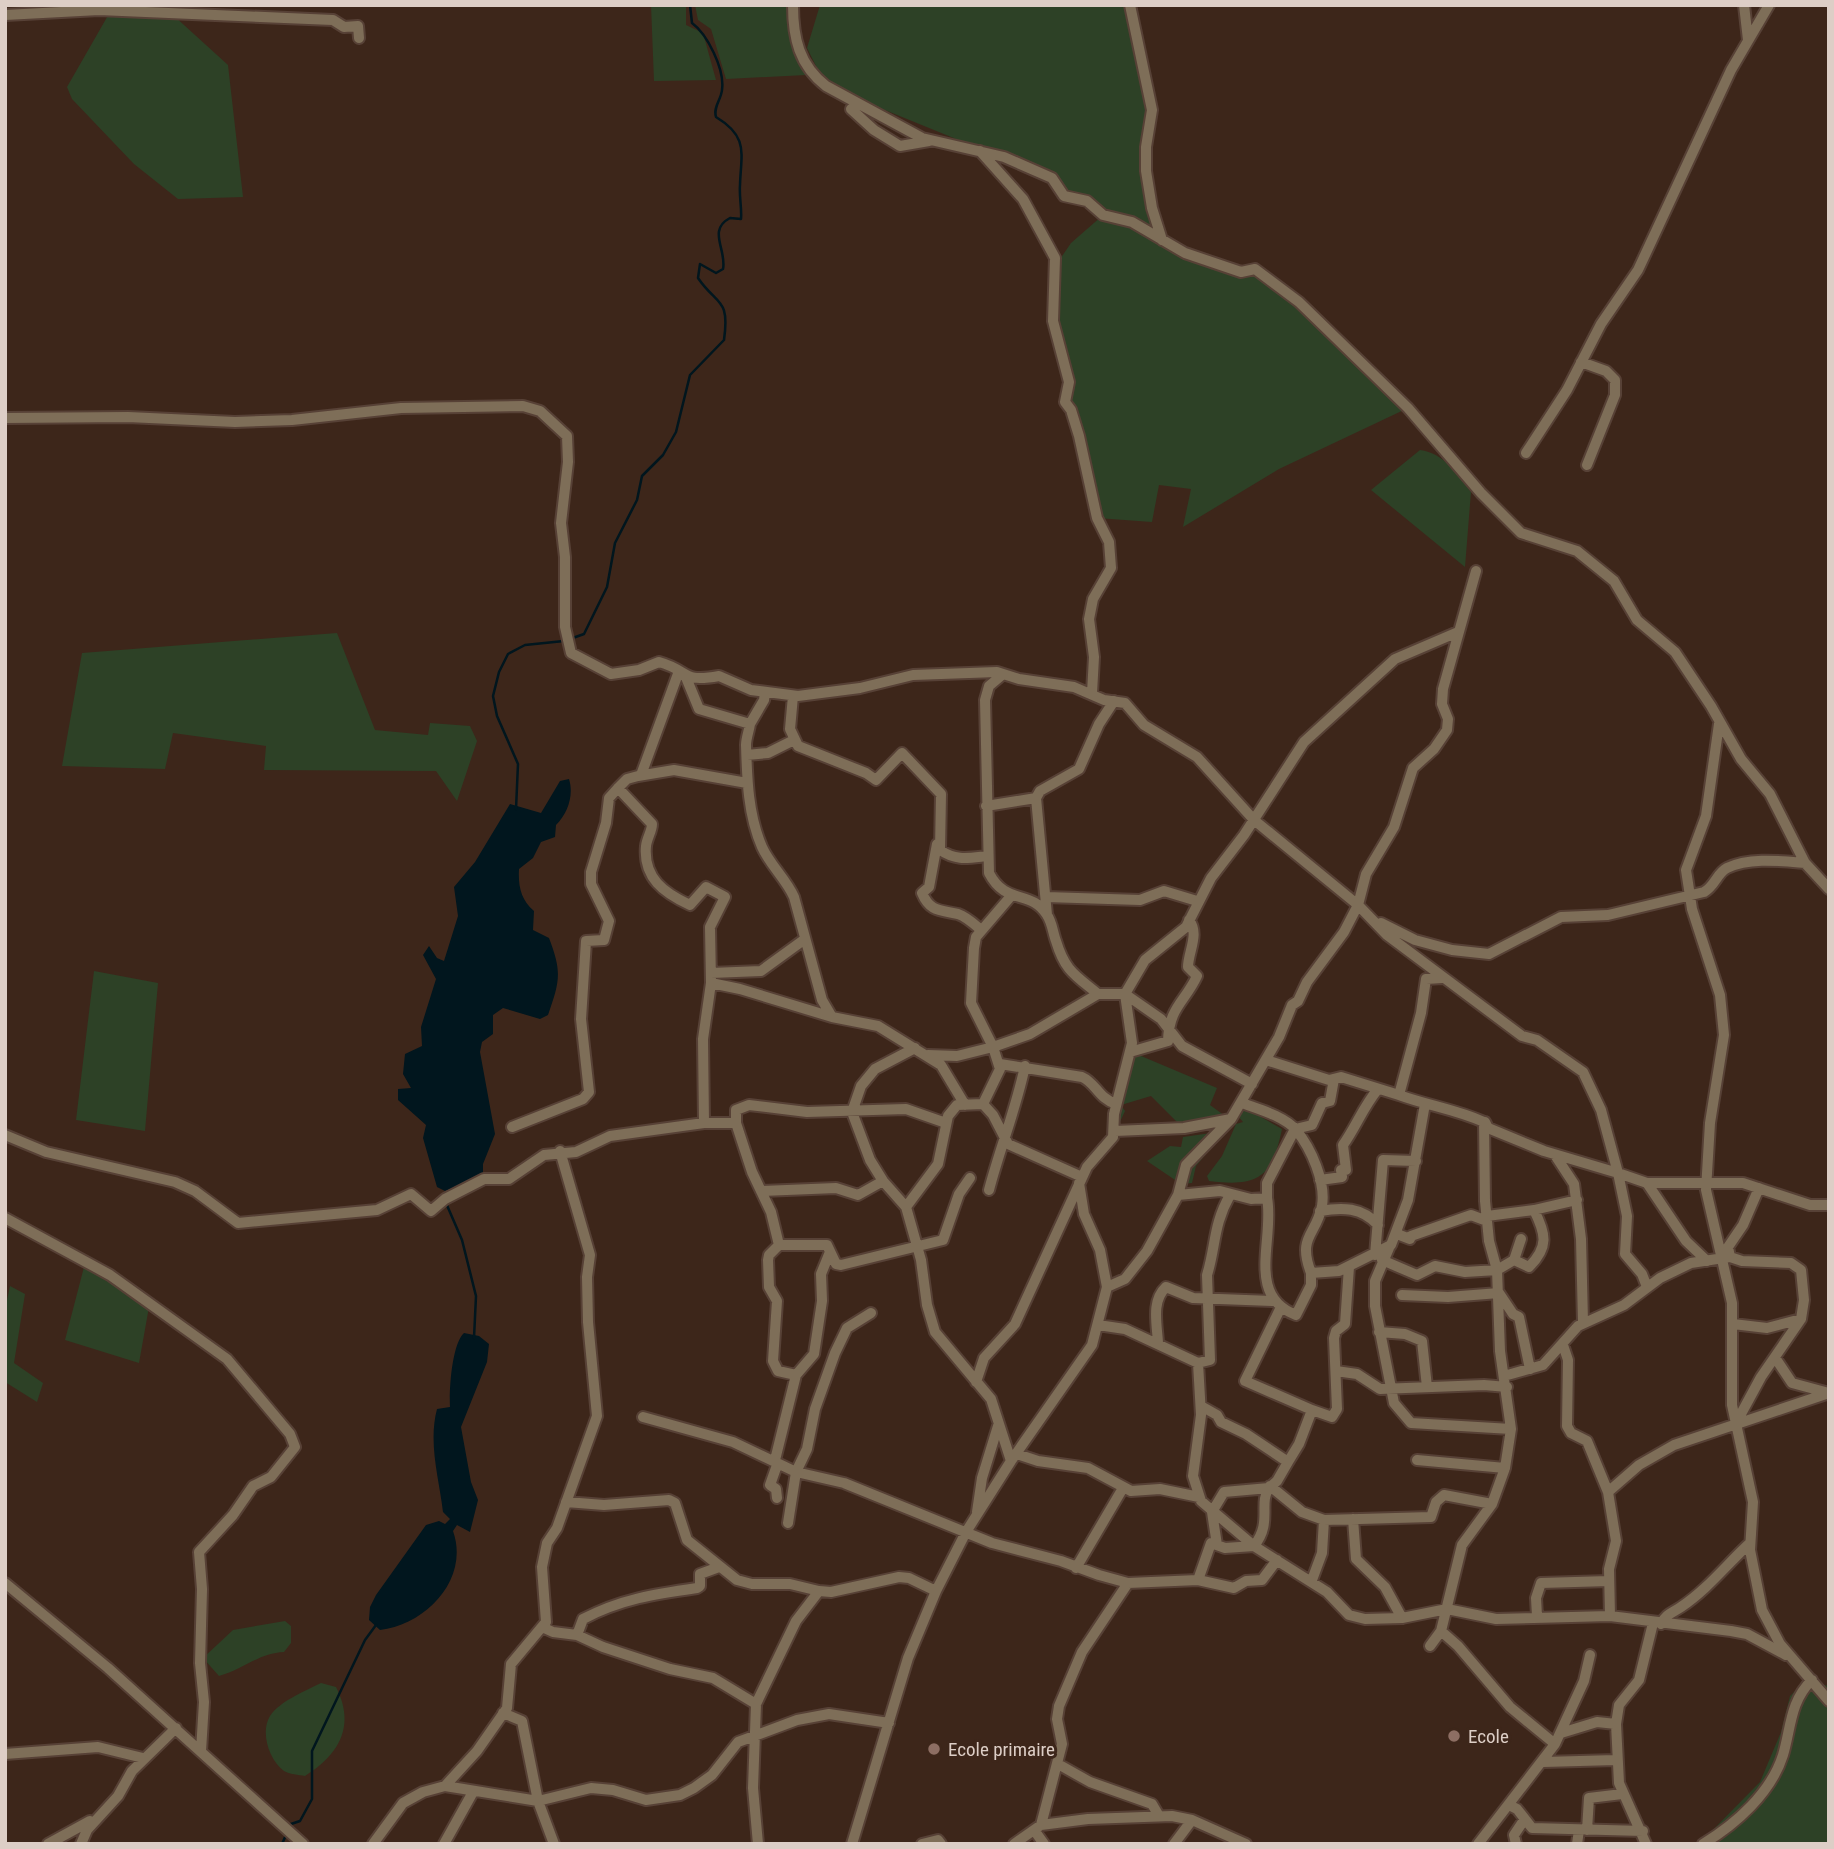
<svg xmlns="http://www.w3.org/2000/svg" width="1834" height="1849" font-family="'Roboto Condensed',sans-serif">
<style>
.green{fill:#2d4126}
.water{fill:#01161e}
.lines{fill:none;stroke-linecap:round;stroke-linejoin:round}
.stream{stroke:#01161e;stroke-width:2.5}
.minor-casing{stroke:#574136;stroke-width:14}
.minor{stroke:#7e6e58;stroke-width:10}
.education-dot{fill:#8d6e63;stroke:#3d261a;stroke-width:2.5}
.labels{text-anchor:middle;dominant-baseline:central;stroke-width:6;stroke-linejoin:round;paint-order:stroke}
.poi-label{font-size:19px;fill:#ddcec6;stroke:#3d261a;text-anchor:start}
</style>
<rect width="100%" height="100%" fill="#3d261a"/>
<path class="green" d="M114 5H162L228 65 243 197 178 199 134 164 72 99 67 87Z
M651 5H686V25L703 33 716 80 654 81Z
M695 5H790L791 45 806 75 726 79 711 29 698 20Z
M820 5H1130L1152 110 1146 156 1162 239 1241 272 1255 269 1408 408 1279 469 1183 527 1191 489 1159 485 1152 522 1097 518 1071 410 1069 382 1057 341 1056 265 1071 243 1102 216 1087 201 1064 196 1052 178 826 86 807 48Z
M1420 450C1444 453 1457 474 1471 492L1465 567 1371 490Z
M337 633 375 730 428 735 430 723 470 726 477 741 457 801 436 771 264 770 266 746 173 733 165 769 62 766 82 653Z
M94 971 158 983 145 1131 76 1120Z
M1134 1053 1217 1088 1210 1105 1225 1116 1181 1126 1151 1096 1121 1105 1125 1111 1119 1124 1117 1117Z
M1245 1108 1282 1129C1272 1178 1258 1187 1209 1181L1207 1176 1222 1156 1236 1124 1243 1122 1238 1116Z
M1218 1132 1210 1149 1196 1166 1192 1183 1181 1184 1147 1161 1170 1146 1181 1147 1183 1137Z
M84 1267 149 1307 139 1363 65 1340Z
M10 1286 25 1294 14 1363 43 1383 37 1402 5 1382V1310Z
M285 1621 291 1626V1643L284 1652C259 1653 244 1669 219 1676L203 1658 233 1630Z
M1811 1682 1829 1686V1844H1699L1760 1782 1781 1732 1790 1696 1801 1685Z
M321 1683 336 1687C356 1726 339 1755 305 1776 299 1775 289 1774 284 1771 269 1760 260 1732 270 1716 280 1701 305 1691 321 1683Z"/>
<path class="water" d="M569 779C574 795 568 813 556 825L555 837 541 842 533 858 519 869C518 886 521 900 534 911L533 930 549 938C562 972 560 981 548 1015L540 1019 503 1008 493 1015V1034L482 1042 480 1052 495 1134 483 1164V1177L445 1191 437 1187 423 1138 426 1125 398 1100V1089L411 1088 403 1074 405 1054 422 1046 421 1027 436 979 423 955 429 946 437 958 444 961 458 916 454 887 475 862 510 804 541 813 560 781Z
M464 1333 479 1336 489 1344 487 1362 461 1427 471 1482 478 1500 470 1532 457 1525 453 1531C470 1579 426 1625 380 1630L369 1620 370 1607 376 1595 426 1525 439 1521 445 1524 450 1519 443 1512C439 1478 428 1443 437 1409L450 1407C449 1389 452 1344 464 1333Z"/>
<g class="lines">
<path class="stream" d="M570 639 584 634 607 587 615 543 637 500 642 476 663 455 676 432 690 375 724 340C730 297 717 306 698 278L700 264 716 273 723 269C727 250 707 230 730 218L741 219C742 208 739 197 740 185 741 153 749 137 716 117 713 107 721 100 722 90 725 69 707 34 692 23L690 5
M516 809 518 764 497 716 493 696 499 672 508 654 525 645 564 641
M446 1203 462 1240 476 1296 474 1338
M288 1825 300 1821 312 1799V1751L365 1640 376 1625
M282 1844 286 1835"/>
<defs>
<path id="minor" d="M793 5C793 38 799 65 826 86L922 138 1004 157 1052 178 1064 196 1087 201 1103 215 1132 222 1185 253 1241 272 1255 269 1299 302 1408 408 1481 493 1521 533 1577 551 1614 581 1637 620 1675 652 1711 706 1741 759 1770 794 1805 863 1829 889
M1130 5 1152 110 1146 147V171L1152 208 1162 240
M1744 5 1748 40
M5 15 99 10 333 20 344 27 358 26 359 38
M851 109 874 130 900 146 929 141
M980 151 1023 199 1055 258 1053 321 1069 382 1065 402 1071 410 1079 436 1097 518 1109 542 1111 568 1093 599 1089 619 1094 657 1092 693
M1581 362 1606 371 1615 380V395L1587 465
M5 418 128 417 235 422 292 420 401 408 523 406 540 411 567 436 568 462 561 523 565 557V627L571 653 611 674 639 670 659 662C691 671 680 683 719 676L751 690 798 696 860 688 913 675 997 672 1019 679 1074 687 1104 700 1125 703 1144 725 1197 757 1254 820 1358 905 1387 935 1522 1036 1537 1040 1583 1072 1601 1110 1618 1173 1647 1183H1743L1810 1205H1829
M1526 453 1567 390 1601 324 1638 270 1731 70 1769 5
M685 675 699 709 750 724C749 731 746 738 746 745 747 779 748 815 762 847 770 865 786 879 794 897L822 1000 832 1017
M1002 675 989 686 985 700 989 873C1006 906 1031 889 1047 915 1052 922 1053 933 1056 941 1065 971 1075 975 1098 994
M793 696 790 729 798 746 866 773 876 780 902 753 941 794 940 850C956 861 968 858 987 856
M750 724 764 700 765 693
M1719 724 1706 816 1686 870 1692 909 1720 995 1724 1035 1710 1123 1706 1190 1732 1303V1405L1753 1502 1750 1550 1762 1610 1780 1644 1829 1701
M747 755 768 753 794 740
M641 775 679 671
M618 788 652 824C652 831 647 838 646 846 643 878 664 893 690 905L706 887 725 897 710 927 711 983 703 1039 704 1123
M986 806 1036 798
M937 844 929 887 922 893C930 912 940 910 958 914 967 917 974 924 981 930
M1046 897 1140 900 1164 891 1197 901
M1047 915 1036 798 1040 791 1079 769 1099 724 1114 701
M1381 923 1415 940 1452 950 1489 954 1561 917 1608 915 1704 892C1715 886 1717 873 1727 868 1749 857 1781 861 1805 863
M711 973 761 971 805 939
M711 983 740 989 832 1017 878 1026 941 1065 965 1105
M915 1048 875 1069 861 1086 852 1112 870 1160 883 1181 906 1207 921 1260 927 1305 935 1332 991 1399 1011 1461
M1130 1052 1168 1041C1169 1007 1185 1002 1197 976L1188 967C1188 952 1200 934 1189 920
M928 1055 957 1056 993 1047 971 1003 974 948 976 937 1011 896
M1266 1060 1329 1080 1341 1077 1399 1095
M1000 1064 1082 1077C1096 1083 1098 1098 1116 1104
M1242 1103C1258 1109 1284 1116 1296 1130 1311 1148 1326 1182 1322 1206 1316 1236 1297 1236 1311 1273
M983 1104 1000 1069 993 1047 1030 1034 1098 994H1125L1161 1019 1182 1046 1252 1084
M983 1104 993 1115 1008 1144 1082 1177
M1485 1122 1488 1128 1544 1151 1618 1173 1627 1216 1625 1254 1642 1274 1647 1287
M736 1123 752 1172 771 1212 779 1245H827L836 1264 841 1265 943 1240 959 1194 970 1178
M512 1127 583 1099 589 1092 581 1019 586 941 604 940 609 921 591 884V872L606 823 609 798 618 788 627 779 638 776 674 770 747 783
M1115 1131 1184 1128 1231 1119
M5 1135 46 1152 175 1182 195 1191 238 1223 377 1210 411 1194 431 1211 445 1199 484 1179H509L544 1155 576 1152 610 1136 704 1123H736V1110L749 1105 807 1112 906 1109 946 1123
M1555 1155 1574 1184 1581 1239 1583 1322
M1320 1180 1342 1177 1341 1170H1346L1343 1145C1356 1127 1363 1107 1378 1089
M1079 1183 1084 1214 1100 1250 1107 1287
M1647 1183 1686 1241 1707 1261
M989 1190C1000 1148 1016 1109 1025 1066
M761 1191 836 1188 858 1195 883 1181
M1178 1195 1220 1191 1251 1199 1267 1198V1183L1295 1129 1312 1125 1322 1103 1330 1101 1334 1079
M1267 1198C1275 1238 1245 1296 1296 1315L1311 1285V1273L1339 1271 1391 1245 1408 1200 1425 1104
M906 1207 938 1164 948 1116 957 1105 983 1104
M1320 1211C1342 1207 1362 1207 1378 1225
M1487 1216 1534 1210 1577 1200
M5 1218 110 1275 227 1359 290 1434 295 1447 271 1477 253 1486 233 1515 199 1552 202 1589 200 1663 204 1702 201 1751
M1397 1234 1410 1239 1411 1236 1471 1215 1487 1221
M779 1245 769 1255 768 1260 769 1287 777 1301 773 1361 778 1371 796 1375
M1389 1248 1375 1281V1306L1394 1403 1411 1423 1511 1429
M1375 1255 1383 1160 1416 1161
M1730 1257 1728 1247 1743 1225 1759 1188
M1382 1260 1417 1275 1435 1266 1465 1272 1497 1270 1514 1260 1529 1267C1549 1247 1546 1234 1534 1210
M1514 1260 1521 1239
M1402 1295 1448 1297 1499 1293 1513 1314 1519 1317 1530 1369
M1281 1307 1245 1381 1312 1410
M1098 1325 1125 1329 1198 1363 1201 1415 1193 1476 1201 1501 1254 1546 1327 1592 1349 1615 1365 1619 1402 1618 1447 1609 1496 1619 1610 1616 1731 1631 1747 1634 1786 1655
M1379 1332 1405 1334 1422 1341 1427 1387
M1158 1343C1157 1324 1151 1301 1166 1287L1193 1298 1273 1301
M1563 1345 1568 1360 1567 1426 1571 1433 1587 1441 1608 1492
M1776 1359 1792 1383 1829 1393
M1198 1363 1210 1360 1207 1275C1216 1246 1213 1225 1230 1195
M1336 1371 1357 1374 1380 1389 1484 1385 1507 1387
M1504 1376 1543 1365 1578 1326 1624 1305 1660 1278 1691 1263 1730 1257 1742 1261 1791 1263 1801 1270 1804 1300 1801 1319 1767 1328 1733 1324
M976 1382 984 1358 1015 1324 1087 1167 1113 1137 1114 1114 1132 1043 1125 994 1145 960 1186 927 1211 878 1244 835 1304 742 1395 659 1458 632
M1201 1406 1217 1415 1221 1422 1246 1434 1288 1462 1277 1481 1269 1488
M643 1417 733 1442 796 1472 844 1483 992 1543 1061 1561 1099 1575 1128 1583 1198 1580 1234 1588 1246 1581 1262 1580 1277 1560
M1735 1425 1761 1377 1801 1319
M1017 1454 1038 1461 1088 1468 1131 1491 1160 1489 1199 1497
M1417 1460 1505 1468
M1288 1462 1299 1444 1312 1410 1332 1417 1337 1409 1334 1338 1336 1331 1345 1324 1349 1267
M1270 1486 1302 1512 1324 1520 1431 1517 1436 1502 1444 1495 1492 1504
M1269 1488C1258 1504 1273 1522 1254 1546L1225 1548 1211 1543 1217 1545 1212 1512 1224 1492Z
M777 1498 776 1489 770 1485 777 1465 775 1460 796 1375 814 1354 822 1301 821 1274 830 1252
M566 1502 604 1505 669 1500 675 1503 687 1540 737 1580 752 1584H790L819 1591
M977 1512 982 1478 998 1426
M1353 1519 1356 1559 1385 1587 1402 1618
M788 1523 796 1472 807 1449 815 1409 835 1353 847 1328 871 1313
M1076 1568 1123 1488
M1198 1580 1211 1543
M1312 1580 1322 1553 1324 1520
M5 1583 108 1668 303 1844
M1537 1616 1536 1598 1541 1583 1609 1581
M1610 1616 1609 1569 1616 1541 1608 1492 1639 1465 1674 1445 1829 1393
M1661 1624C1666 1614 1672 1613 1681 1607 1708 1589 1727 1564 1750 1543
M542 1627 553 1632 577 1635 603 1647 670 1669 713 1678 756 1704 796 1621 819 1591 831 1592 899 1577 909 1578 936 1591
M1441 1631 1458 1646 1510 1707 1555 1744 1478 1844
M577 1635 583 1619C621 1599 655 1594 697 1588L700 1586V1574L719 1567
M1430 1646 1441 1631 1462 1545 1492 1504 1505 1468 1511 1429 1500 1351 1497 1270 1489 1241 1485 1201 1484 1122C1455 1109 1429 1106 1399 1095L1421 1013 1426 979 1442 978
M756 1704 753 1788 758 1844
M503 1713 522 1721 538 1801 554 1844
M1561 1733 1597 1722 1616 1724
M1555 1744 1584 1681 1590 1655
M5 1754 98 1747 143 1758
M1543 1762 1616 1760
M1058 1764 1090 1782 1152 1804 1159 1816
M445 1786 538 1801 591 1788 613 1790 646 1800 680 1795 694 1788 712 1775 738 1742 797 1720 829 1714 889 1723
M1509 1805 1517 1809 1532 1828 1643 1831
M1041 1825 1062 1744 1057 1719 1059 1706 1082 1652 1128 1583
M1034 1830 1044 1844
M1587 1830 1589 1798 1622 1794
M48 1844 90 1821
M81 1844 87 1830 118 1796 132 1771 176 1728
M373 1844 403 1803 423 1792 445 1786 477 1751 507 1708 511 1664 546 1622 542 1567 547 1543 557 1528 597 1416 588 1322 587 1277 590 1255 560 1151
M444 1844 473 1792
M852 1844 908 1658 936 1591 966 1532 1011 1461 1092 1345 1107 1287 1125 1279 1147 1251 1178 1195 1186 1165 1231 1119 1279 1037 1292 1005 1298 1001 1307 982 1344 932 1358 905 1366 874 1394 827 1413 768 1434 749 1447 730 1448 719 1442 704 1443 689 1476 571
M922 1844 938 1840 941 1844
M1014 1844 1041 1825 1088 1819 1172 1816 1192 1820 1246 1844
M1174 1844 1192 1820
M1516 1844 1514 1835 1524 1820
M1577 1844 1579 1830
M1646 1844 1619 1783 1616 1724 1619 1705 1639 1680 1653 1623
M1703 1844C1736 1824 1771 1793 1783 1755 1791 1728 1790 1701 1812 1680"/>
</defs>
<use href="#minor" class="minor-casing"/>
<use href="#minor" class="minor"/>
</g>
<g class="education-dot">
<circle cx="1454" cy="1736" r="7"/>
<circle cx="934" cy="1749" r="7"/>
</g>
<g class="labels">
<g class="poi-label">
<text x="1468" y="1736">Ecole</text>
<text x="948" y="1749">Ecole primaire</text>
</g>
</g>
<rect width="1834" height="1849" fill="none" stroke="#ddcec6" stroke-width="14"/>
</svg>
